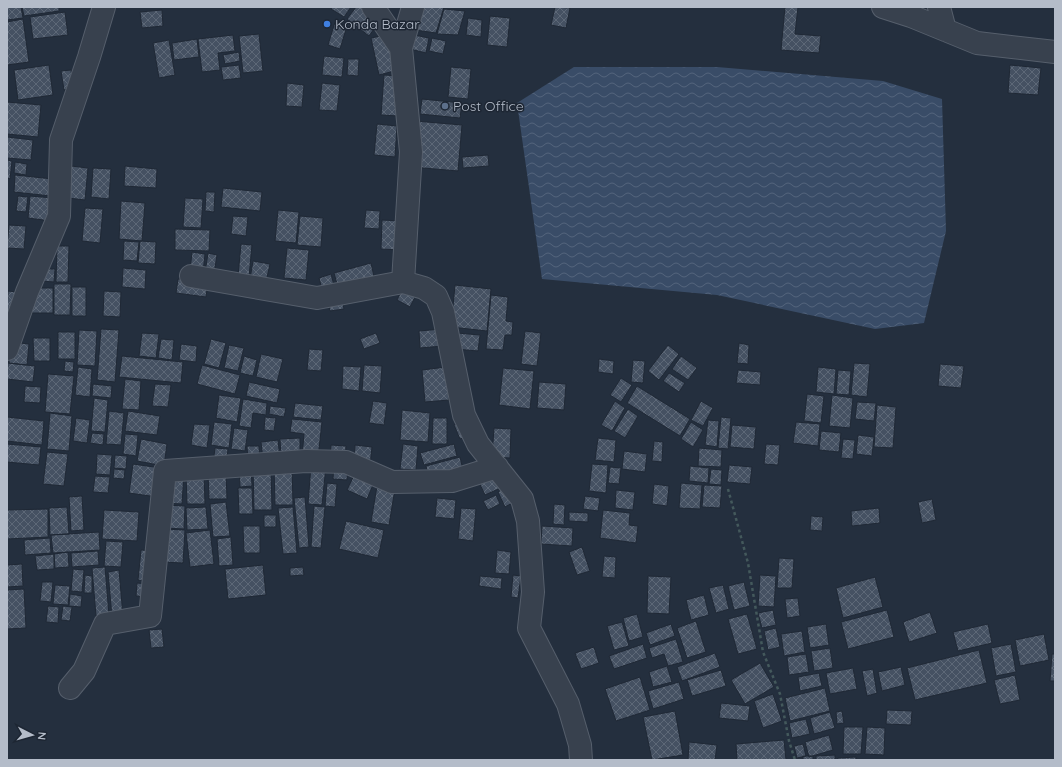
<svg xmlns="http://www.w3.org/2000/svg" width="1062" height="767" font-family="Quicksand,sans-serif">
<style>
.water{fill:url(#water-waves)}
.building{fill:url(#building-cross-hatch);stroke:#1f2835}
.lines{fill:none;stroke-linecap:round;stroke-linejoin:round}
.minor-casing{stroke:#565f6c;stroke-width:24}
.path{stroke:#44595c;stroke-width:2.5;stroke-dasharray:3 3;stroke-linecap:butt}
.minor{stroke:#38414e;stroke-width:22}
.shop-dot{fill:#3f7fe0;stroke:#1d2633;stroke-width:1.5}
.service-dot{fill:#5c6f8a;stroke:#1d2633;stroke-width:1.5}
.labels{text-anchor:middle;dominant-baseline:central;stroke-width:3;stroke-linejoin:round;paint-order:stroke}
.poi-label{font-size:14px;fill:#b4bcc9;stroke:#1d2633;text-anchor:start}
</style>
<defs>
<pattern id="water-waves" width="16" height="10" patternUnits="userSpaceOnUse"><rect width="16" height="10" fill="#394c67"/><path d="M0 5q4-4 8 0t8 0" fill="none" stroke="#53647b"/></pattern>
<pattern id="building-cross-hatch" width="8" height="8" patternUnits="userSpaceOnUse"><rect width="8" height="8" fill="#455162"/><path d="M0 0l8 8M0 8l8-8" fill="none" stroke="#5d6877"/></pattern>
</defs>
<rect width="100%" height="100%" fill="#242f3e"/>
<path class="water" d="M574 67H717L883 81 942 99 946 231 924 323 875 329 717 295 542 279 517 103Z"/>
<path class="building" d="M7 7H21L23 18 7 20Z
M22 7H59V11L24 16Z
M332 7H351L344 17 331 9Z
M356 7H360L379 22 369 36 347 19Z
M423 7H444L436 33 415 30Z
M555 7 570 8 566 28 551 25Z
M785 7H798L795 34 821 36 819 53 781 50Z
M444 9 465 11 458 35 437 34Z
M162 10 163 26 142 28 140 12Z
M65 12 68 35 33 39 30 17Z
M490 16 510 18 507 47 487 45Z
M468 18 482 20 481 37 466 35Z
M23 19 29 62 7 65V22Z
M335 22 347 26 340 49 328 45Z
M259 34 263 71 243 73 239 36Z
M390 34 398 70 379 75 371 38Z
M409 34 429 38 426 53 406 48Z
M233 35 235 51 218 53 220 70 202 72 198 39Z
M432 38 446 41 443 54 429 51Z
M197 39 199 57 174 60 172 43Z
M169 40 175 75 159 78 153 43Z
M239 52 240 61 225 64 223 55Z
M324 56 344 58 342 77 322 75Z
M348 59H359L358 76 347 75Z
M49 65 53 95 18 100 14 70Z
M239 65 241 78 223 80 221 67Z
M1010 65 1041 68 1038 95 1008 93Z
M451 67 471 69 468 99 448 97Z
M71 70 73 88 64 90 61 71Z
M384 75 400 76 398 116 381 115Z
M287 83 304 85 302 107 286 106Z
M322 83 340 85 337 111 319 110Z
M422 99 462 103 460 118 420 114Z
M7 102 41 105 38 137 7 134Z
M415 121 462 125 458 171 412 167Z
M377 124 397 126 395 157 374 155Z
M7 137 33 140 31 160 7 158Z
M488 155 489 166 463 168 462 157Z
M7 160 12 161 10 179 7 178Z
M15 162 27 164 26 175 14 173Z
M71 166 88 168 85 200 68 198Z
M125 166 157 169 156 188 124 186Z
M93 168 111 169 109 199 91 197Z
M15 175 53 179 51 196 14 192Z
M223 188 262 192 260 211 221 207Z
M206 192H215L214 212 205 211Z
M18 196 28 197 26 212 16 211Z
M30 196 53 198 51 221 28 218Z
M185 198 203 199 201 228 183 227Z
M121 201 145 203 142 241 119 239Z
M85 208 103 209 100 243 82 241Z
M278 210 299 212 296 243 275 241Z
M366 210 380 211 379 229 364 228Z
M233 216 248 217 246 236 231 234Z
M300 216 323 218 321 247 297 245Z
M382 220 401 221 400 250 381 249Z
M9 225 26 226 24 249 7 248Z
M175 229 210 230 209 251 175 250Z
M124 241 139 242 137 261 123 260Z
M140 241 156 242 155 264 138 263Z
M241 244 252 245 249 277 238 276Z
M57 246H69L68 282H56Z
M287 248 309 250 306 280 284 278Z
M192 252 205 254 203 273 190 271Z
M208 253 217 255 214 274 205 273Z
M253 261 270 264 266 282 250 279Z
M371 263 375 281 339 291 334 273Z
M123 268 146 270 145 289 122 287Z
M42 269H55L54 282 41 281Z
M331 274 335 289 323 293 319 278Z
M178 279 208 282 206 297 176 293Z
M54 284H71L70 315H54Z
M455 285 491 289 487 331 451 327Z
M72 287H86V316H72Z
M32 288H53V313H32Z
M403 288 416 295 410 307 397 300Z
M8 291 17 292 14 316 7 315Z
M104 291 121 292 120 317 103 316Z
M491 295 508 297 506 321 513 322 512 335H505L503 350 486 349Z
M343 304 344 309 330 311 329 306Z
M101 329 119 330 115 382 97 380Z
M442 329 443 346 420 348 419 331Z
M79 330 97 331 95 366 77 365Z
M525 331 541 333 537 366 521 364Z
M58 332H75V359H58Z
M142 333 159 334 156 358 139 356Z
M376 333 380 343 364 349 360 339Z
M457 333 480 335 478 351 455 349Z
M33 338H50V361H34Z
M161 339 174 340 172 360 158 358Z
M211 339 226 343 219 368 204 364Z
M11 342 29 344 27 365 9 363Z
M739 343 749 345 748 364 737 363Z
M181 344 197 346 196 362 179 360Z
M229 345 244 348 238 371 224 368Z
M668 345 679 354 659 380 648 371Z
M309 349 323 350 321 371 307 370Z
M261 354 283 359 277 382 256 377Z
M122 356 183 362 181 383 119 377Z
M244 356 257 360 253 376 240 373Z
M681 356 697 368 688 380 672 369Z
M599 359 614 361 613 374 598 372Z
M633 360 645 361 643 383 631 382Z
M65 361 74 362 73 372 64 371Z
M8 363 35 366 33 382 7 379Z
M854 363 870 364 867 397 851 395Z
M940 364 964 366 961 388 938 386Z
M202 365 240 375 235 394 197 384Z
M364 365 382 366 380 393 362 391Z
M343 366 361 367 359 391 342 389Z
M78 367 92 369 90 397 75 395Z
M446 367 449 400 425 402 422 370Z
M818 367 836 369 834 394 816 392Z
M503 368 534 371 530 409 499 405Z
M738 370 761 372 760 385 736 383Z
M838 370 851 371 849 395 836 394Z
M669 373 685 383 679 392 663 381Z
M48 374 74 376 70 414 45 412Z
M621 378 632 385 621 402 610 395Z
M125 379 141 381 139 410 122 409Z
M249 382 280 389 277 403 246 396Z
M539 382 566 384 564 410 537 408Z
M93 384 112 386 111 398 92 396Z
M155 384 171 385 168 407 152 406Z
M25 386 41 387 40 403 24 402Z
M637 386 690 419 680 436 627 403Z
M807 394 824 396 821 423 804 421Z
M219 395 241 398 237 422 216 418Z
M832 395 853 398 850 428 829 426Z
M94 398 108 400 105 432 91 431Z
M243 399 267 403 266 415 253 413 251 428 239 426Z
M373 401 387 403 384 425 369 423Z
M615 401 625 408 612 431 601 425Z
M701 401 713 408 703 426 691 420Z
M857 402 876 403 874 421 855 419Z
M295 403 323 406 321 420 293 417Z
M877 405 896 407 893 448 874 447Z
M270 406 286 408 284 417 269 414Z
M628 409 638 416 625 438 614 431Z
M402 410 430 413 428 442 400 440Z
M109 411 124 413 121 445 106 444Z
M128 411 160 416 157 435 125 431Z
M50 413 72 416 69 451 47 449Z
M7 417 44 421 42 445 7 441Z
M265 417 276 418 274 431 264 430Z
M721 417 731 418 728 449 718 448Z
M76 418 90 420 87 443 73 441Z
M433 418H447V444H432Z
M292 419 322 422 318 458 302 457 304 434 290 432Z
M708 420 719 421 717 447 705 445Z
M214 422 232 424 229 448 211 445Z
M463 422 469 436 460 439 454 425Z
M691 422 703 430 693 447 681 439Z
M796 422 820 424 818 446 793 443Z
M194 424 210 425 207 448 191 445Z
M732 425 756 427 754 449 730 447Z
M234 428 248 430 245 451 231 449Z
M494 428 511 429 510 458 492 457Z
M821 431 841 433 839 452 819 450Z
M92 433 104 434 103 445 90 443Z
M125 434 138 435 136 456 123 454Z
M858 435 874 437 872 456 856 454Z
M300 438V457L281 458 280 439Z
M598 438 616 440 614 462 595 460Z
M141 439 167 444 164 466 137 461Z
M843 439 855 440 853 459 841 458Z
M278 440 280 459 263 460 261 442Z
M654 441 663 442 662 462 652 461Z
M7 444 41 447 39 465 7 462Z
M403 444 418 446 416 470 400 469Z
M454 444 457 456 424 465 420 453Z
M766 444 780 445 778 465 764 464Z
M331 445 346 446 345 460 330 458Z
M355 445 372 447 370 466 354 464Z
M247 446H259L260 462H248Z
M215 448 228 449 226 466 213 464Z
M699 448 722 450 721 467 698 466Z
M624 451 647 454 645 472 622 469Z
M47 452 68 454 64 486 43 484Z
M97 454 112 455 110 475 96 474Z
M115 455 127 456 126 469 114 468Z
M460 457 463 470 429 479 426 466Z
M133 464 161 468 157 497 129 493Z
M292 464 293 505H275L274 465Z
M334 464 348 465 347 480 333 479Z
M592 464 608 465 606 493 589 491Z
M311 465 326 466 322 505 308 504Z
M729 465 752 467 750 484 727 482Z
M253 466H271L272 510H254Z
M690 466 709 468 708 483 689 481Z
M239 467H251L252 486 240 487Z
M610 467 621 468 619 484 608 483Z
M114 469 125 470 124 479 113 478Z
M357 469 376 478 367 499 347 490Z
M496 469 505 486 485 495 477 478Z
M711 469 722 470 721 485 709 484Z
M226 471 227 499H209L208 472Z
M204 472 205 504H187L186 473Z
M166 473 184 474 182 504 164 503Z
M95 476 110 477 108 493 93 492Z
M327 483 337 484 335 507 325 506Z
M681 483 702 485 700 509 679 508Z
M654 484 669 486 667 506 652 504Z
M704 485 722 486 720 508 702 507Z
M377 486 395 489 389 525 371 522Z
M507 487 514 502 505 507 498 492Z
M238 488H252L253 514H239Z
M616 490 635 492 633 510 615 508Z
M496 495 500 504 488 510 483 501Z
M82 496 84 530 71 531 69 497Z
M585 496 600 498 598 511 583 509Z
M305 497 309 547 299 548 294 498Z
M437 498 456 500 454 519 435 517Z
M932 499 936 520 922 523 918 502Z
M226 502 230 536 213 537 210 504Z
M554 504 565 505 564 525 553 524Z
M165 505 185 506 184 529 164 528Z
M314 506 325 507 321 548 311 547Z
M67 507 69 534 50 535 49 508Z
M206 507 208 529 187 530 186 508Z
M293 507 297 553 283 554 278 508Z
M461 508 476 509 473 541 458 539Z
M879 508 880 523 852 526 851 511Z
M48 509V537L7 539V510Z
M104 510 139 512 137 541 102 539Z
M603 510 630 513 629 525 638 526 636 543 600 538Z
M569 512 588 513V522L569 521Z
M264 515H276V527H264Z
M811 516 823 517 822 531 810 530Z
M346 521 384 530 378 558 339 549Z
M243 526H260V553H244Z
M542 526 573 528 572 546 541 544Z
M163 529 185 530 183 563 161 562Z
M210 530 214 564 190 567 186 533Z
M99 532 100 550 53 553 51 535Z
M231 537 233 565 219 566 217 539Z
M50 538 51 553 25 555 24 540Z
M106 541 123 542 121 567 104 566Z
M582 547 590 571 577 575 569 552Z
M141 550 154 551 151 582 138 580Z
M497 550 511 552 509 574 495 573Z
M98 551 99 565 72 567 71 553Z
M68 552 69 567 55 568 54 554Z
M54 554V569L37 570 35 556Z
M604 556 616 557 615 578 602 577Z
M779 558 794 559 792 588H777Z
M22 564 23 586 7 587V565Z
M263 565 266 595 228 599 225 569Z
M105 567 109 615 96 616 92 568Z
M303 567 304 575 290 576V568Z
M73 569 84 570 82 592 71 591Z
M119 570 123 616 112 617 108 572Z
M85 575 92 576V593H84Z
M513 575 521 576 518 598 511 597Z
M760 575 776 576 774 607 758 606Z
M480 576 502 578 501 589 479 586Z
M648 576 671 577 669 614 647 613Z
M875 577 883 607 843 618 836 588Z
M42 582H53L51 602 40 601Z
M744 582 750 606 734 610 728 586Z
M137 583 149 584 148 597 136 596Z
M55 585 70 586 68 605 53 604Z
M723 585 729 609 716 613 709 588Z
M24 589 26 628 7 629V590Z
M70 594 82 596 81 607 69 606Z
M704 595 709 615 691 620 686 600Z
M798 598 800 616 787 618 785 599Z
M48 606 59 607 58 623 46 622Z
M63 606 72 607 70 621 61 620Z
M773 610 776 625 762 628 758 613Z
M887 610 894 637 848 649 841 622Z
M930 612 937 633 909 642 903 622Z
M637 614 643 637 629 641 623 618Z
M747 614 757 649 738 654 728 619Z
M696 621 706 652 687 658 677 628Z
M622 622 629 646 614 650 607 626Z
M671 624 675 636 650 645 646 633Z
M826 624 829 645 810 648 807 627Z
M988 624 992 643 958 651 953 632Z
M776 628 780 647 768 650 764 631Z
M162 629 164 647 151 648 149 630Z
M802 631 805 652 784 656 781 634Z
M1044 634 1049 660 1020 666 1015 640Z
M676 639 683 662 668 666 664 654 652 658 649 648Z
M643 644 647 658 614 669 609 656Z
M1011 644 1016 672 996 676 991 648Z
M594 647 599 663 581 669 575 653Z
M830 648 833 668 814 671 811 651Z
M979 650 987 683 915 700 907 668Z
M715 653 720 667 682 681 677 667Z
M806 654 809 672 789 675 787 657Z
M1052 654H1055V681H1050Z
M760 663 774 687 745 704 731 680Z
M667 666 672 682 653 687 649 672Z
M901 667 905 685 882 691 878 672Z
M853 668 857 689 830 694 826 673Z
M873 669 877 693 867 696 862 671Z
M721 670 726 686 692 696 687 680Z
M819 673 822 686 800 691 798 677Z
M1015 675 1020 700 1000 704 994 680Z
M640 677 650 710 616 721 605 689Z
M679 682 684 699 653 709 648 691Z
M825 688 830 711 790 721 785 698Z
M773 694 782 721 763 728 754 701Z
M721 703 750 706 748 721 719 718Z
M887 710 912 711 911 725 886 724Z
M675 711 683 755 652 760 643 717Z
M842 711 844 723 837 724 836 712Z
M830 712 835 728 814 734 810 718Z
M806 719 810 734 792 738 789 723Z
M844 727H863L861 754H843Z
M867 727 885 728 884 755 865 754Z
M829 735 833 750 809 757 805 742Z
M784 740 786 760H737L736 744Z
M689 742 717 745 715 760H688Z
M803 744 806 756 797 758 794 746Z
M835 755V760H816V756Z
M803 756H813V760H803Z
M856 757V760H838V758Z"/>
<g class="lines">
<defs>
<path id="minor" d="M373 7 401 48
M883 7 911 16 977 43 1055 52
M939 7 945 30
M191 276 317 298 403 282 424 288 436 296 443 312 464 415 478 444 522 499 528 521 533 592 529 628 568 704 580 745 581 760
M403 282 411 152 401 48 413 7
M7 349 27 292 59 216 61 140 89 57 104 7
M70 688 84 671 105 624 150 616 165 471 306 461 346 462 392 482 452 481 497 467"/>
</defs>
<use href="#minor" class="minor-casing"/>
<path class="path" d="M728 489 748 563 763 652 780 694 789 741 795 760"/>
<use href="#minor" class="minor"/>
</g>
<circle class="shop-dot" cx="327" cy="24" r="4"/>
<circle class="service-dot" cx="445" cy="106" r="4"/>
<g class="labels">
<g class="poi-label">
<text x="335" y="24">Konda Bazar</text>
<text x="453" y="106">Post Office</text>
</g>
</g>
<rect width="1062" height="767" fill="none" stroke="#b4bcc9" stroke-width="16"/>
<g transform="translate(32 735) rotate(96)" stroke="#1d2633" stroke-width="3" paint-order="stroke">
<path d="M0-3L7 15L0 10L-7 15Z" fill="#b4bcc9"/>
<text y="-6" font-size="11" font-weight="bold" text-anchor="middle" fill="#b4bcc9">N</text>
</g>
</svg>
